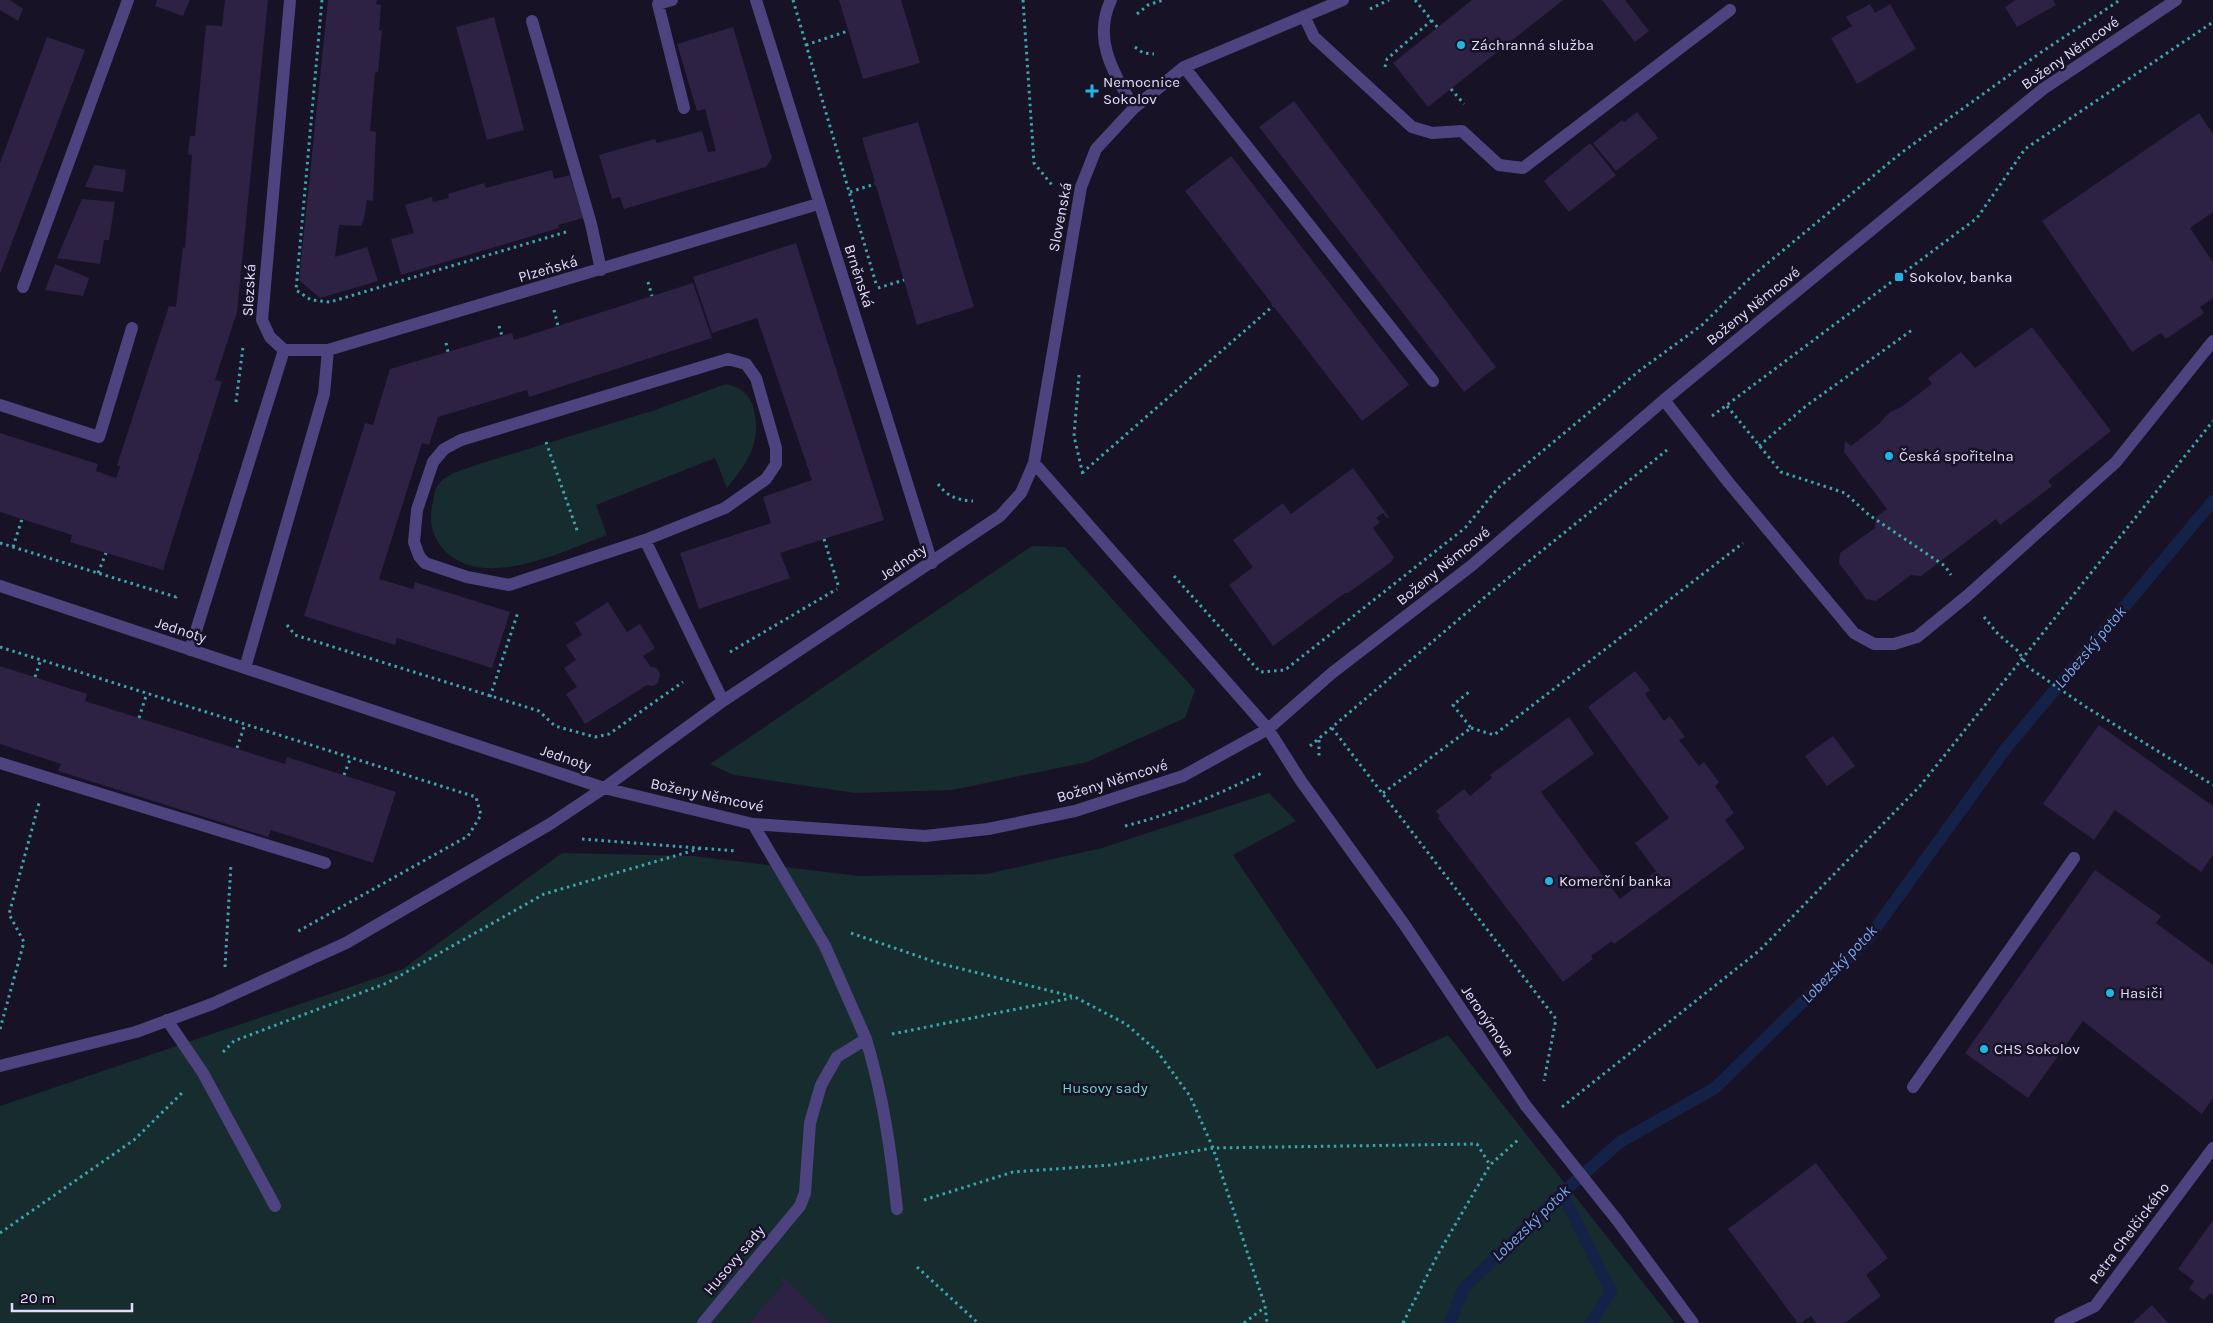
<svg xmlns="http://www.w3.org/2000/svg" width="2213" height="1323" font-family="Karla,sans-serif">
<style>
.green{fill:#162c2f}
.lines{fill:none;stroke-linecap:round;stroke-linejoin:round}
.stream{stroke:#152247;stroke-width:12}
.building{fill:#2d2144}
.path{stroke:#3ea4ac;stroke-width:3;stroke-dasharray:2.5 4;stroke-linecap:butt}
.minor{stroke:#4d437f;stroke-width:12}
.minor-bridge{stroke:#4d437f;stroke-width:12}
.poi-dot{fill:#1eb6e4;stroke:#181226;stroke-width:2}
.labels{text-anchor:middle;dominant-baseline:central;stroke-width:5;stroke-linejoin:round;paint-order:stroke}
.poi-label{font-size:15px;fill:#e3dbfb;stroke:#181226;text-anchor:start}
.street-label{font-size:15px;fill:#e3dbfb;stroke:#181226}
.park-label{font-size:15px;fill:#6fd3c7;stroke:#181226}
.water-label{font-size:16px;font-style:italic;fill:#75a6ef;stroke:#181226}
</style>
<rect width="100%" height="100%" fill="#181226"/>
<path class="green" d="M726 384C744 389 752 396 755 415 760 446 746 464 727 488L715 458 596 505 607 535C569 549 527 570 486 568 450 566 423 538 433 502 434 497 434 491 437 487 444 474 463 470 476 465L655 410Z
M1032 546 1065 547 1195 690 1185 718 1087 762 952 790 855 793 734 775 710 764Z
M1269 793 1296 821 1233 855 1377 1069 1448 1035 1675 1323H0V1106L403 969 562 853 693 856 859 876 987 874 1102 848Z"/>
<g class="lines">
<path class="stream" d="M1562 1193 1611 1291 1591 1323
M1450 1323 1463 1289 1562 1193 1620 1142 1715 1088 1869 937 2007 747 2213 501"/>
</g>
<path class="building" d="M0 0H10L23 9 18 21 0 10Z
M157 0H190L183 16 155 6Z
M225 0H268L237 312 215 380 222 382 163 570 70 542 72 535 0 512V433L98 464 96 471 116 478 120 467 117 465 169 306 176 307 183 247 185 248 192 155 188 154 190 136H195L206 25 222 26Z
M328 0H377L376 4 381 5 379 30H382L378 72 375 73 370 131 376 132 373 201 367 200 364 219 361 226 339 225 335 257 367 247 378 281 320 298 299 280Z
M839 0H901L920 63 863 79Z
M1472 0H1563L1428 107 1393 63Z
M1602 0H1625L1649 31 1635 42Z
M2016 0H2053L2056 5 2017 27 2005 7Z
M1870 4 1875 13 1890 4 1916 49 1857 84 1831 38 1852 26 1846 17Z
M494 17 524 130 487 140 456 27Z
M733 27 772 158 766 167 624 209 620 197 612 199 599 155 655 139 657 143 702 131 708 152 716 151 705 109 697 111 677 44Z
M47 37 85 50 0 274V163Z
M1294 101 1496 367 1464 392 1259 127Z
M1637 112 1658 138 1616 171 1593 143 1622 120 1624 122Z
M2199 113 2213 134V212L2190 228 2213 262V298L2200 307 2204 313 2166 339 2161 333 2132 352 2042 221Z
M918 122 974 307 917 325 862 138Z
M1590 143 1616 175 1569 212 1544 181Z
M1231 156 1409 385 1362 421 1185 191Z
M94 165 126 170 123 192 85 187Z
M552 170 554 179 570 175 583 218 558 225 559 228 401 275 391 239 414 233 405 205 432 197 433 202 449 198 448 194 484 183 486 188Z
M82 199 115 202 109 240H104L100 264 57 258Z
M796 243 884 520 780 553 790 578 699 609 680 553 771 523 763 497 812 480 757 318 712 333 693 277Z
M55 264 89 278 83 296 45 290Z
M693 283 712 338 529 397 527 390 438 417 429 445 422 443 379 579 413 589 415 582 510 612 492 668 397 638 395 645 304 616 365 423 373 425 390 369 512 333 514 340Z
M2032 327 2111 431 2048 481 2052 486 2000 525 1996 519 1921 576 1911 575 1876 601 1866 599 1839 563 1840 553 1875 528 1876 517 1887 509 1844 452 1845 441 1851 446 1879 424 1890 412 1901 407 1932 384 1928 378 1961 352 1975 368Z
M1353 468 1389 517 1387 518 1383 513 1376 518 1380 522 1373 528 1394 557 1391 562 1348 593H1345L1273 646 1229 585 1253 567 1233 540 1283 503 1291 514Z
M608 602 627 632 640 624 655 648 643 656 651 667 657 668 660 674 658 683 653 686 647 685 585 724 566 694 577 687 564 668 576 660 566 645 582 635 575 623Z
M0 666 87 694 85 701 285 764 287 757 396 792 373 863 271 830 268 837 58 771 61 764 0 744Z
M1635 671 1650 690 1645 694 1664 721 1670 716 1685 737 1679 740 1699 766 1704 762 1719 782 1715 786 1734 813 1725 820 1745 848 1614 944 1612 941 1591 956 1593 959 1563 982 1438 818 1440 816 1436 811 1464 789 1470 796 1492 778 1490 775 1569 717 1594 754 1541 792 1620 899 1656 871 1635 843 1669 818 1588 707Z
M2099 725 2213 806V855L2201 872 2115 810 2094 840 2043 804Z
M1833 736 1855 766 1827 786 1805 756Z
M2095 870 2161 916 2156 923 2213 965V1098L2202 1114 2083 1021 2028 1098 1965 1053Z
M1816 1163 1888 1258 1866 1275 1881 1296 1845 1323H1816L1811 1316 1801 1323H1798L1728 1229Z
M2213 1220V1295L2210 1293 2204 1300 2189 1289 2194 1281 2178 1269Z
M783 1277 831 1323H749L784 1283 780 1280Z
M2152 1305 2168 1323H2132Z"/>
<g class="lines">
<path class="path" d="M322 0 296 290 311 300 330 302 566 232
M793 0 877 287
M1023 0 1034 163 1052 185
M1415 0 1438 28
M1370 9 1389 0
M1137 14 1148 5 1163 0
M806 45 848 31
M1135 47 1143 53 1154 54
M1385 67 1387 59 1432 20
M1451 89 1464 104
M850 192 875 184
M648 282 652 296
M878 288 904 280
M554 310 558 326
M499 326 502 336
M446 343 448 352
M1079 375 1074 436 1083 475
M236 402 243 347
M1727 406 1781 472 1845 493 1869 515 1945 566 1951 575
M1712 416 1977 218 2025 149 2213 22
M546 442 578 533
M1759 446 1806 406 1912 330
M1082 473 1273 306
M938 484C948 497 957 500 973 501
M824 539 839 588
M0 543 176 597 177 594
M13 547 22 519
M98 573 106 553
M1174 576 1260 672 1285 670 1465 528 1498 488 1639 371 1702 325 1752 276 1901 153 2040 53 2120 0
M1984 617 1998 634 2018 651 2028 667 2086 707 2213 785
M287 625 295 635 539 711 555 726 595 737 609 734 683 682
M0 647 476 797 481 815 468 836 295 933
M730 652 837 589
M35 677 41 659
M490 697 518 612
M139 718 147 693
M1332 728 1556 1019 1544 1081
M1471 728 1494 735 1743 543
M1319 740V758
M1310 746 1492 591 1667 450
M237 748 245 724
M344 775 351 757
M1383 793 1471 728 1453 705 1469 692
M1125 826C1174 814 1219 794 1264 772
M582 839 736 851
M851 933 938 963 1075 997 1126 1024 1157 1051 1190 1096 1213 1148 1477 1144 1490 1165
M225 967 231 864
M0 1029 24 942 9 914 39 803
M892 1034 1072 998
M223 1052 234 1041 387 983 544 894 702 848
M1562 1107 1760 950 1920 786 2213 421
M924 1200 1013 1172 1110 1165 1213 1148 1265 1306 1267 1323
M0 1233 134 1140 183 1092
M917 1267 978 1323
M1244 1323 1265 1307
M1403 1323 1437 1256 1490 1165 1519 1139"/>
<path class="minor" d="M672 0 658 4 684 108
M756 0 932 563
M1111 0C1092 40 1114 73 1134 108
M1304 16 1314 37 1412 127 1432 133 1462 131 1499 165 1523 168 1730 10
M532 21 591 224 601 270
M1184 67 1433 381
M23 287 128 0
M284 350H328L818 204
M284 350 270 337 262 320 290 0
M1664 400 1729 483 1854 633 1874 644H1894L1917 637 1967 596 2116 462 2213 341
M0 405 99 437 132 328
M1034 463 1268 729 1301 781 1404 924 1526 1106
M645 540 509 585 467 577 425 563 419 556 414 542 417 510 433 462 444 449 461 440 728 359 746 364 756 378 776 448V464L766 479 725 508 645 540 723 701
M0 586 604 788 753 824 925 836 988 829 1075 811 1183 776 1268 729 1332 673 1471 566 1664 400 2043 89 2176 0
M190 650 284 350
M245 668 324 394 328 350
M0 763 325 863
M167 1020 203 1073 275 1206
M866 1039C883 1095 891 1151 897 1209
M0 1066 136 1032 212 1004 346 943 550 824 604 788 723 701 1000 516 1021 493 1034 463 1081 187 1096 149 1134 108 1184 67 1343 0
M1913 1087 2074 858
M1617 1220 1693 1323
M703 1323 800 1206 805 1193 810 1123 821 1085 837 1057 866 1039 825 946 753 824
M2060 1323 2095 1306 2213 1148"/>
<path class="minor-bridge" d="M1526 1106 1617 1220"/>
</g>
<g class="poi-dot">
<circle cx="1461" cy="45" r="5"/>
<path d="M1089.5 83.5h5v5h5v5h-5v5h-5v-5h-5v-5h5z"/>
<rect x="1894" y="272" width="10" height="10" rx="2.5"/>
<circle cx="1889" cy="456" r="5"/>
<circle cx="1549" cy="881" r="5"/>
<circle cx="2110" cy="993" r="5"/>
<circle cx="1984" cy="1049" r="5"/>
</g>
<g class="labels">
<g class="poi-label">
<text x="1471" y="45">Záchranná služba</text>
<text x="1103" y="82">Nemocnice<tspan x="1103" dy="17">Sokolov</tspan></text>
<text x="1909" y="277">Sokolov, banka</text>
<text x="1899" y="456">Česká spořitelna</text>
<text x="1559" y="881">Komerční banka</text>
<text x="2120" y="993">Hasiči</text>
<text x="1994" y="1049">CHS Sokolov</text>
</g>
<g class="street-label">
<text transform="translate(2070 53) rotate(-35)">Boženy Němcové</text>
<text transform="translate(1060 217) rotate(-79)">Slovenská</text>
<text transform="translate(548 269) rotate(-16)">Plzeňská</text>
<text transform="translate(859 276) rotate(72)">Brněnská</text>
<text transform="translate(249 290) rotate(-87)">Slezská</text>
<text transform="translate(1753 306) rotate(-39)">Boženy Němcové</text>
<text transform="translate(903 562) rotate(-34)">Jednoty</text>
<text transform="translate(1443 566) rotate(-39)">Boženy Němcové</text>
<text transform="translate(181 630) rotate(18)">Jednoty</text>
<text transform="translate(566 758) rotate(19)">Jednoty</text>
<text transform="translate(1112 781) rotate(-17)">Boženy Němcové</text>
<text transform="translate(707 795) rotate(12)">Boženy Němcové</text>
<text transform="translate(1488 1021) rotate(56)">Jeronýmova</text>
<text transform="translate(2129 1233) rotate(-53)">Petra Chelčického</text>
<text transform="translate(734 1260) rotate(-50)">Husovy sady</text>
</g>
<g class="park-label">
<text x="1105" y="1088">Husovy sady</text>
</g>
<g class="water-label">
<text transform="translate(2090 647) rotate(-50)">Lobezský potok</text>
<text transform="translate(1839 964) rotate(-46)">Lobezský potok</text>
<text transform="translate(1531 1223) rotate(-44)">Lobezský potok</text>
</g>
</g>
<path d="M12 1303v8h120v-8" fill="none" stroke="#e3dbfb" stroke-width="2.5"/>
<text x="20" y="1303" font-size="15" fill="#e3dbfb" stroke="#181226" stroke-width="4" paint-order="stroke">20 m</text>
</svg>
